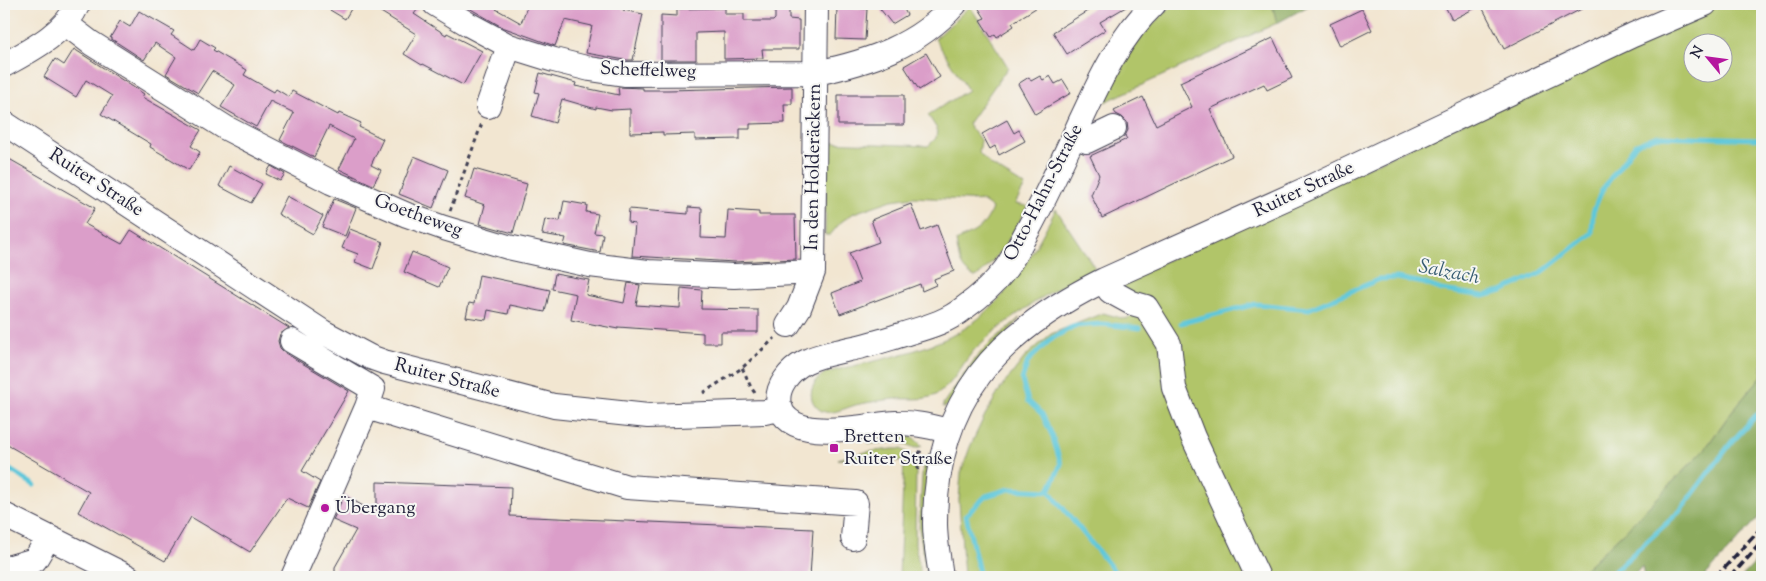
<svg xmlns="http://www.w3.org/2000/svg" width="1766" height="581" font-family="'Sorts Mill Goudy',serif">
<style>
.green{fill:#b1c569;stroke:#6a7452;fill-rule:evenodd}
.forest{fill:#8caa5d;stroke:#57664c}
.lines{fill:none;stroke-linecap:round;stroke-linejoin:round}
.stream{stroke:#5ec7da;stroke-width:5}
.building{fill:#db9ec9}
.minor-casing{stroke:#413f52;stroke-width:26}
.path{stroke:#413f52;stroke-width:3;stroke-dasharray:4 4;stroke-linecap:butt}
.minor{stroke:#fff;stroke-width:24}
.rail{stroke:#22223b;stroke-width:4;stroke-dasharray:8 4;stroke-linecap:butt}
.poi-dot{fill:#b5179e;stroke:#f6f6f2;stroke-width:2}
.labels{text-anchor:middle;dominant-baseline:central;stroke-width:4;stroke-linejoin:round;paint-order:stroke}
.street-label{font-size:19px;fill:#22223b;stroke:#f6f6f2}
.poi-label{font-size:19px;fill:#22223b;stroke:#f6f6f2;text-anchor:start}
.water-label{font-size:20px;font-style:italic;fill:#375c73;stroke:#f6f6f2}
</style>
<rect width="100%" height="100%" fill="#f6f6f2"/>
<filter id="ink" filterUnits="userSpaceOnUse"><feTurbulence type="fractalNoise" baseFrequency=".02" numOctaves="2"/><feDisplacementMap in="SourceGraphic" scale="10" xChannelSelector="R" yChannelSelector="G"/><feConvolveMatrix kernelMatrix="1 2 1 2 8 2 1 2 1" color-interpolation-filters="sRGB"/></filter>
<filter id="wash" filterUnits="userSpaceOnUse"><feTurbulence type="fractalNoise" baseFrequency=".0096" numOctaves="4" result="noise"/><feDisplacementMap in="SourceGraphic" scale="20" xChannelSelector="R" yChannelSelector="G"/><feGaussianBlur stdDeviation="1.12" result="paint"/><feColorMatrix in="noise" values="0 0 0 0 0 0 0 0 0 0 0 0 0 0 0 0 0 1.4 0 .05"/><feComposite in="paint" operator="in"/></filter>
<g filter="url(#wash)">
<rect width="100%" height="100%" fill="#f2e6d1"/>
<path class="green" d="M1174 4H1272L1277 23 1105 102C1118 61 1142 33 1174 4Z
M1719 4H1762V376L1732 411 1705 449 1624 532 1576 577H964L959 500 961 473 970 447 985 415 1001 388 1025 357 1051 334 1103 313 1125 319 1139 313 1120 282ZM1694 42H1724V72H1694Z
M970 6 1008 67 968 124 981 141 979 153 991 165 1025 186 1015 204 1027 206C1021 222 990 272 975 277 959 269 959 258 956 241 974 232 985 229 992 208L982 201 913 197 892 200 854 213 841 222 830 235H825L827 142 928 146 936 138 937 129 928 115 968 90 935 39Z
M1056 209 1095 268C1053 289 1013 314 978 346 963 360 955 384 936 395 924 401 907 398 894 399 883 400 871 402 860 404 848 406 831 417 820 410 805 399 811 382 825 373 862 363 902 357 938 342 999 318 1028 263 1056 209Z
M1020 318 946 407H943V404L947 398 975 359 989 344Z
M899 435 914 438 922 446 915 448 899 442 868 444 891 436Z
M893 449H901L911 455 916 468 915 544 921 577H899L904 461 838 459 866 452Z
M927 458 928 461 923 526 930 577H927L919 528 923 461Z"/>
<path class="forest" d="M1272 4H1312L1277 23Z
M1762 376V514L1704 577H1644L1642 566 1633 577H1576L1624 532 1705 449 1732 411Z
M1762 555V577H1742Z"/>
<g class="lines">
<path class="stream" d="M1181 323 1256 304 1309 309 1380 279 1397 278 1423 283 1442 290 1484 296 1502 291 1541 273 1592 233 1593 212 1602 190 1636 144 1657 136 1762 139
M4 466 34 485
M1049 491 1119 577
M980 577 966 515 986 496 1009 489 1049 491 1061 464 1052 435 1042 414 1028 401 1022 380 1028 361 1051 339 1074 326 1102 324 1140 328
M1608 577 1680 511 1731 443 1762 409"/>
</g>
<g id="blocks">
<path class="building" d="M320 4H354L345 19Z
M368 4H410L418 9 414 14 446 35 447 33 482 51 463 85 423 64 422 65 404 54 416 34Z
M462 4H499L496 9 521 23 528 4H624L623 10 643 14 633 60H625L586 53 592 26 565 20 555 46 502 27Z
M775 4H789V19L799 20V49H762L763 58 724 59V32L696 33V60H661V15L677 16V9L725 8V14H744V21H773L775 19Z
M976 4H1042L1012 23 1014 26 997 37 995 34 991 37 980 20 985 18Z
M1099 4H1131L1100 22 1105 30 1067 54 1053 32Z
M1444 4H1591L1504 49 1481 5 1452 20Z
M877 5H902L907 15 892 24Z
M837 7 867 9 865 40 836 39Z
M1362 9 1372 30 1340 46 1330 24Z
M139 11 174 31 171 35 194 50 200 39 215 48 213 50 247 70 244 75 274 92 276 89 289 97 292 91 338 115 339 113 361 123 359 127 383 139 371 165 381 170 373 185 339 169 354 139 329 126 314 157 280 140 294 113 270 101 256 127 221 107 235 85 212 71 198 93 166 74 176 57 155 43 144 60 110 38 120 21 130 27Z
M1273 38 1292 78 1267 90 1264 84 1210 109 1232 156 1102 218 1091 195 1099 175 1090 156 1127 139 1125 136 1128 130 1127 122 1122 117 1116 114 1114 111 1143 97 1156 125 1192 107 1180 82Z
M74 49 144 94 142 97 201 130 191 146 200 152 189 170 150 147 151 144 101 114 112 96 86 80 76 97 44 77 55 59 64 65Z
M926 53 940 77 919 90 904 66Z
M540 73 576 83 575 86 619 95 618 87 643 88V90H668L792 87V104H784L785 123 750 124V129H740V139L695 140V134L663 135V132L630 133V109L612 110 596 107V109L562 99 555 123 532 116 539 93 535 92Z
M1040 76 1043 80 1050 76 1055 84 1063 80 1071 93 1035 114 1018 84 1029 77 1031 81Z
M838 95H904V125H838Z
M1007 120 1014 133 1019 130 1025 141 999 155 995 146 990 149 982 134Z
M4 156 95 208 85 224 122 244 131 230 289 328 280 334 278 341 280 348 285 353 349 391 302 471 320 482 308 508 287 498 250 552 191 517 165 561 78 512 89 492 4 443Z
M414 156 448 170 433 208 399 194Z
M229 166 262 184 251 203 219 186Z
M271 166 285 174 280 181 266 174Z
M474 169 527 184 513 233 480 224 485 205 465 198Z
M287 196 323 216 313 234 278 214Z
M334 199 356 208 345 236 322 227Z
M564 201 587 205 586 212 598 214 594 233 603 234 600 252 564 245 566 238 542 234 545 219 560 221Z
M911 204 921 231 937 225 954 271 934 279 936 285 922 291 920 284 840 314 832 293 860 282 849 253 879 242 871 220Z
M688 207 702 208 701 238 726 239 728 210 759 212V215H795L796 259 735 262 632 256 635 224 628 223 629 209 688 214Z
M350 229 383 242 373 269 355 262 358 254 342 248Z
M412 252 448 267 439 287 404 272Z
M555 274 589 280 586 295 624 303 628 283 640 285 636 305 680 308 681 288 702 290 701 309 758 310V332H721V343H703V333L618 327V329L571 320 576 294 552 289Z
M479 275 550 290 545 312 510 305 508 314 488 310 486 320 466 317 469 303 474 304Z
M377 482 511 487 510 516 813 529 810 577H335V567L356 530 333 520 344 495 377 514Z"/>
</g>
</g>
<g filter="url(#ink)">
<use href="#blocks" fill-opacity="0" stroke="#413f52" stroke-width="1"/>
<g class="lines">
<defs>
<path id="minor" d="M435 4 468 24 509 46 554 60 590 69 624 74 816 73C869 62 918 46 955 4
M66 24 91 43 226 128 331 182 407 215 444 228 508 247 590 265 648 272 734 276 813 272
M4 65C31 50 65 33 78 4
M488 106 509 46
M4 123 323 332 370 357 384 362 554 406 648 416 765 412 781 409
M1074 136 1087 141 1114 128
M1104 280 1110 291 1132 303 1146 307 1169 344 1174 388 1193 437 1258 577
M788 325 799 308 813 272 816 4
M292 341 373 389 367 407 627 487 856 503 853 538
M949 431C932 427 914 422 896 423 868 424 790 446 779 405 775 387 790 370 805 362 818 355 834 353 849 349 866 346 884 340 901 335 923 328 946 323 964 308 978 298 993 285 1004 271 1014 258 1021 242 1029 228 1047 195 1062 161 1078 127 1098 84 1119 37 1154 4
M4 515 128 577
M4 569 35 560 48 538
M293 577 367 407
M941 577C939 560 935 542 935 524 935 399 997 333 1104 280L1302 191 1633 35 1705 4"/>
</defs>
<use href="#minor" class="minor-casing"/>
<path class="path" d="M450 211 482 123
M742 368C747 376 749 386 755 393
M703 393 742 368 775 338
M918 470V455L923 448"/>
<use href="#minor" class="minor"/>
<path class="rail" d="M1716 577 1762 527
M1730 577 1762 542"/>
</g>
</g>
<g class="poi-dot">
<rect x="829" y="443" width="10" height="10" rx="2.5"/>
<circle cx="325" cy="508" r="5"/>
</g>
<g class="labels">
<g class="street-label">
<text transform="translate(648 71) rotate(2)">Scheffelweg</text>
<text transform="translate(814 167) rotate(-89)">In den Holderäckern</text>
<text transform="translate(96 183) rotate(33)">Ruiter Straße</text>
<text transform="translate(1304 190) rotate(-25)">Ruiter Straße</text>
<text transform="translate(1044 193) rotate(-63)">Otto-Hahn-Straße</text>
<text transform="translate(418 216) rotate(20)">Goetheweg</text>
<text transform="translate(447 379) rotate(15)">Ruiter Straße</text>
</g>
<g class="poi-label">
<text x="844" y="437">Bretten<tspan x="844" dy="22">Ruiter Straße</tspan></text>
<text x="335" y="508">Übergang</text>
</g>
<g class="water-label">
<text transform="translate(1449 273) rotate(11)">Salzach</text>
</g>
</g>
<rect width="1766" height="581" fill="none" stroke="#f6f6f2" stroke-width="20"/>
<g transform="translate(1708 58) rotate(299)"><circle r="24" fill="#f6f6f2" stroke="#a1a1a9"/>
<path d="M0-4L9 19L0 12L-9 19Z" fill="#b5179e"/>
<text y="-8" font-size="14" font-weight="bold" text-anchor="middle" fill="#22223b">N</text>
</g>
</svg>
